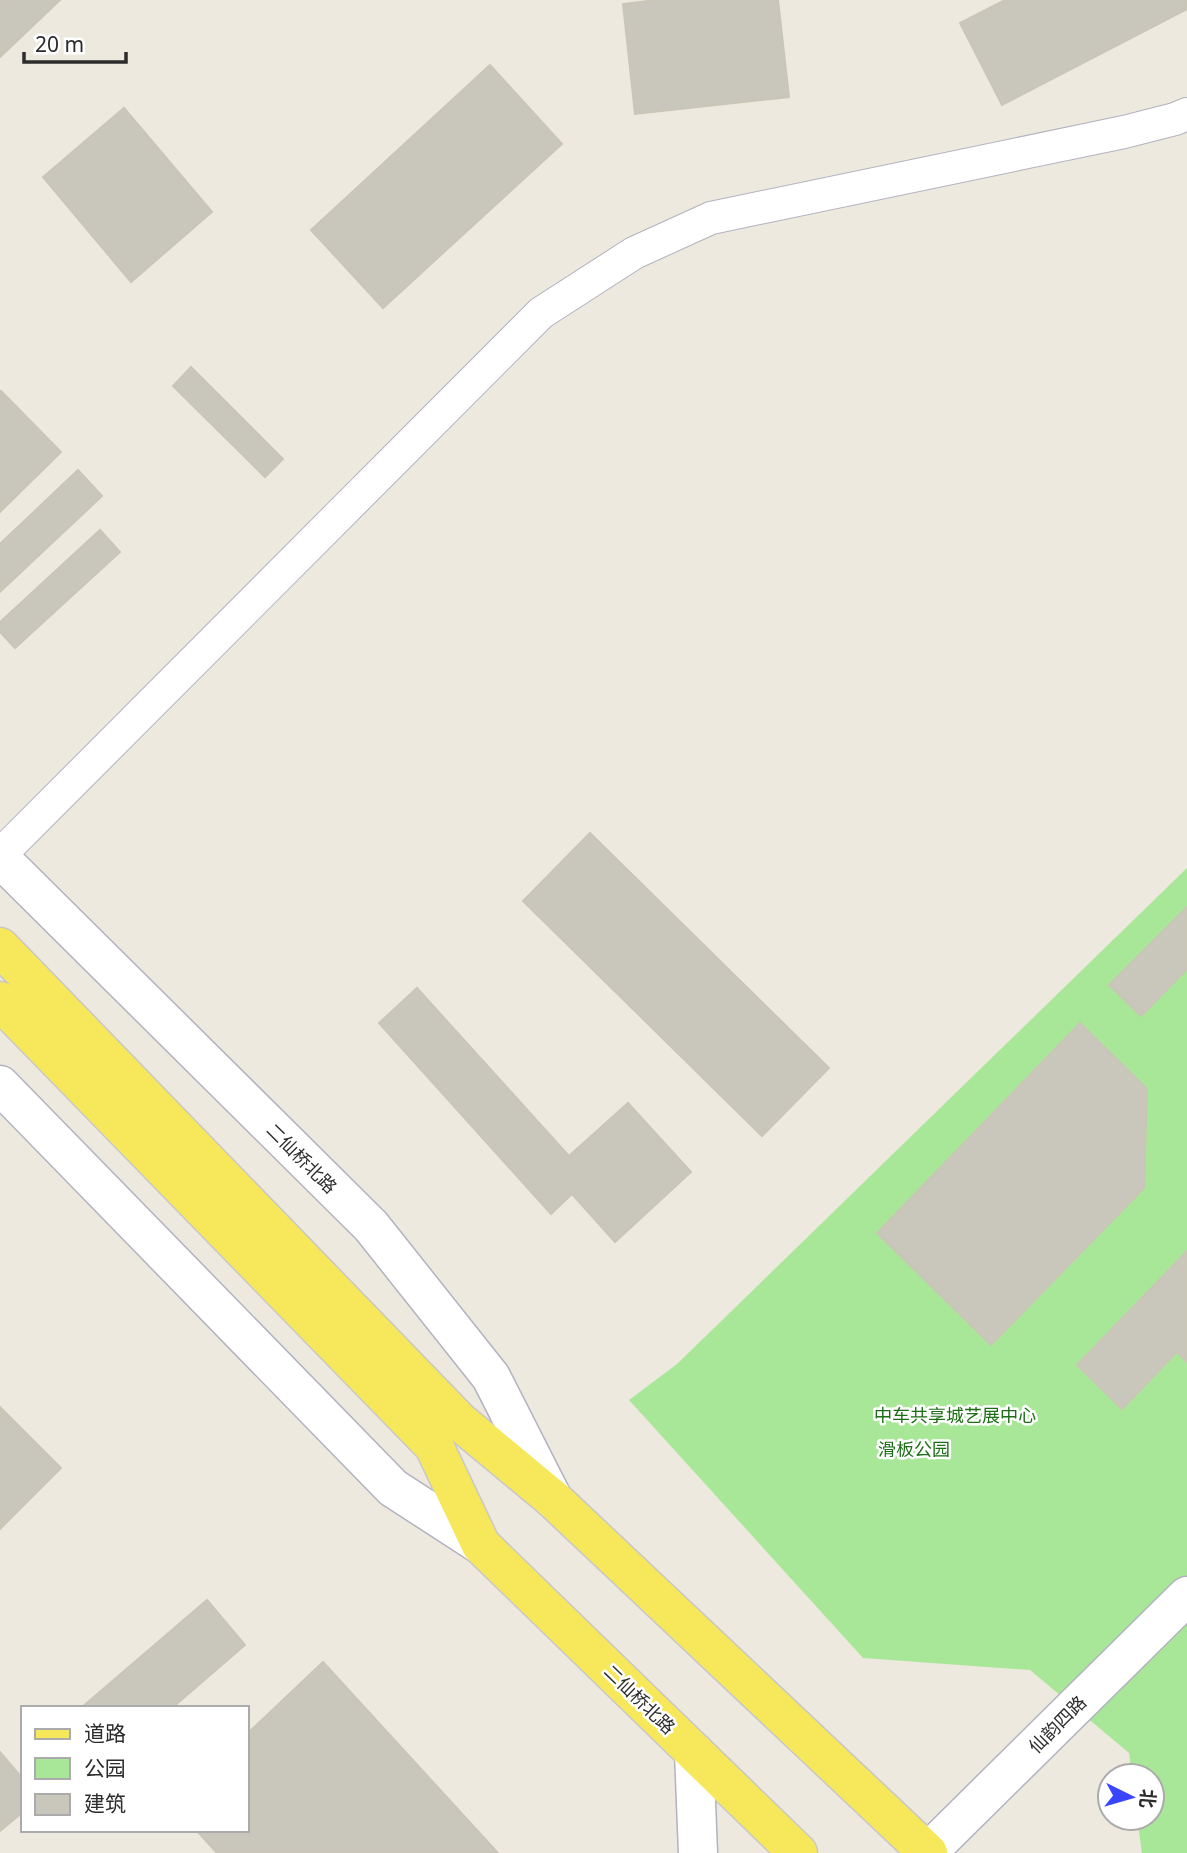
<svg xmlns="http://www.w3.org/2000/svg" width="1187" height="1853" font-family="'Noto Sans','Noto Sans SC',sans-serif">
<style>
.green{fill:#a9e798}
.building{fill:#c9c7bc;stroke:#cac6b7;stroke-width:2}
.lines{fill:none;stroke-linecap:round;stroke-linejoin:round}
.street-casing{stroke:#b2b2c0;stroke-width:34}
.secondary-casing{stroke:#b2b2c0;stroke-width:41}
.primary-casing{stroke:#c8c8c8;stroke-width:41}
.street{stroke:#fff;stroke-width:32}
.secondary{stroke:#fff;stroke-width:38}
.primary{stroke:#f7e75a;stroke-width:38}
.labels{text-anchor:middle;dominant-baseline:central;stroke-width:5;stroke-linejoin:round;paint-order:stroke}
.street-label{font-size:18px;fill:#2c2c2c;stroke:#fff}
.park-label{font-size:18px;fill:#1e6e17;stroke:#fff}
</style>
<rect width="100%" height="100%" fill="#eee9de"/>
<path class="green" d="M1187 868V1853H1142L1137 1818H1152V1776H1132L1129 1753 1030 1670 863 1658 629 1400 677 1364Z"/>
<path class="building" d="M0 0H60L0 57Z
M656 0H778L789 97 635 114 623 4Z
M1005 0H1187V9L1002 105 960 23Z
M490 65 562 144 383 308 311 230Z
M124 108 212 212 131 282 43 177Z
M191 367 283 459 265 477 173 386Z
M1 391 61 452 0 512V391Z
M78 470 102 496 0 592V544Z
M100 530 120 552 15 648 0 632V622Z
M590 833 829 1068 762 1136 523 901Z
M1187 907V969L1141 1016 1109 985Z
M417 988 569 1156 628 1103 691 1172 615 1242 572 1194 551 1214 379 1023Z
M1080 1023 1147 1089 1144 1188 991 1345 877 1233Z
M1187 1251V1362L1177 1352 1122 1409 1077 1365Z
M0 1407 61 1468 0 1529Z
M207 1600 245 1645 172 1708H81Z
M323 1662 498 1853H217L196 1830H247V1734Z
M0 1752 23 1779V1812L0 1831Z"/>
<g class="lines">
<defs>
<path id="street" d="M0 855 541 313 634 253 711 218 1124 132 1175 119 1187 114"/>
<path id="secondary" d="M0 858 371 1226 491 1377 553 1499
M0 1085 393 1488 481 1545
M694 1752 698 1853
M927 1853 1187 1596"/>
<path id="primary" d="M0 947 459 1421 553 1499 928 1853
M0 1001 434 1446 481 1545 798 1853"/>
</defs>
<use href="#street" class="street-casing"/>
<use href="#secondary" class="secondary-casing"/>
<use href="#primary" class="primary-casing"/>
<use href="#street" class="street"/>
<use href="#secondary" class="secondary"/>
<use href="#primary" class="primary"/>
</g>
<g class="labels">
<g class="street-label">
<text transform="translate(302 1158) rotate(45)">二仙桥北路</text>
<text transform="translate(640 1699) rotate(44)">二仙桥北路</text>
<text transform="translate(1057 1724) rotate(-45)">仙韵四路</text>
</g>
<g class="park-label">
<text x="955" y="1415">中车共享城艺展中心</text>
<text x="914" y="1449">滑板公园</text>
</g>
</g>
<rect x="21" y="1706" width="228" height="126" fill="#ffffff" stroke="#ababab" stroke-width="2"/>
<rect x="35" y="1729" width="35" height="10" fill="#f7e75a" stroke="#ababab" stroke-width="2"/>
<text x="84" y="1741" font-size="21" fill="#2c2c2c">道路</text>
<rect x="35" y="1758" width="35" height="21" fill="#a9e798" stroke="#ababab" stroke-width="2"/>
<text x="84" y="1776" font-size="21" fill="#2c2c2c">公园</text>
<rect x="35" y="1794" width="35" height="21" fill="#c9c7bc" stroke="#ababab" stroke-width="2"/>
<text x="84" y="1811" font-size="21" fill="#2c2c2c">建筑</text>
<g transform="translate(1131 1797) rotate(95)"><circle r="33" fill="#ffffff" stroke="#ababab" stroke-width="2"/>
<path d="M0-5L12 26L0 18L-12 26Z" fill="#3a45ff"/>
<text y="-10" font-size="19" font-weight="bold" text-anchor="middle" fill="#2c2c2c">北</text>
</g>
<path d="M24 52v10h102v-10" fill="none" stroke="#2c2c2c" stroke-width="3.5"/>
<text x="35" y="52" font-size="21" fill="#2c2c2c" stroke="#ffffff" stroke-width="5" paint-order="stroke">20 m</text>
</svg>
